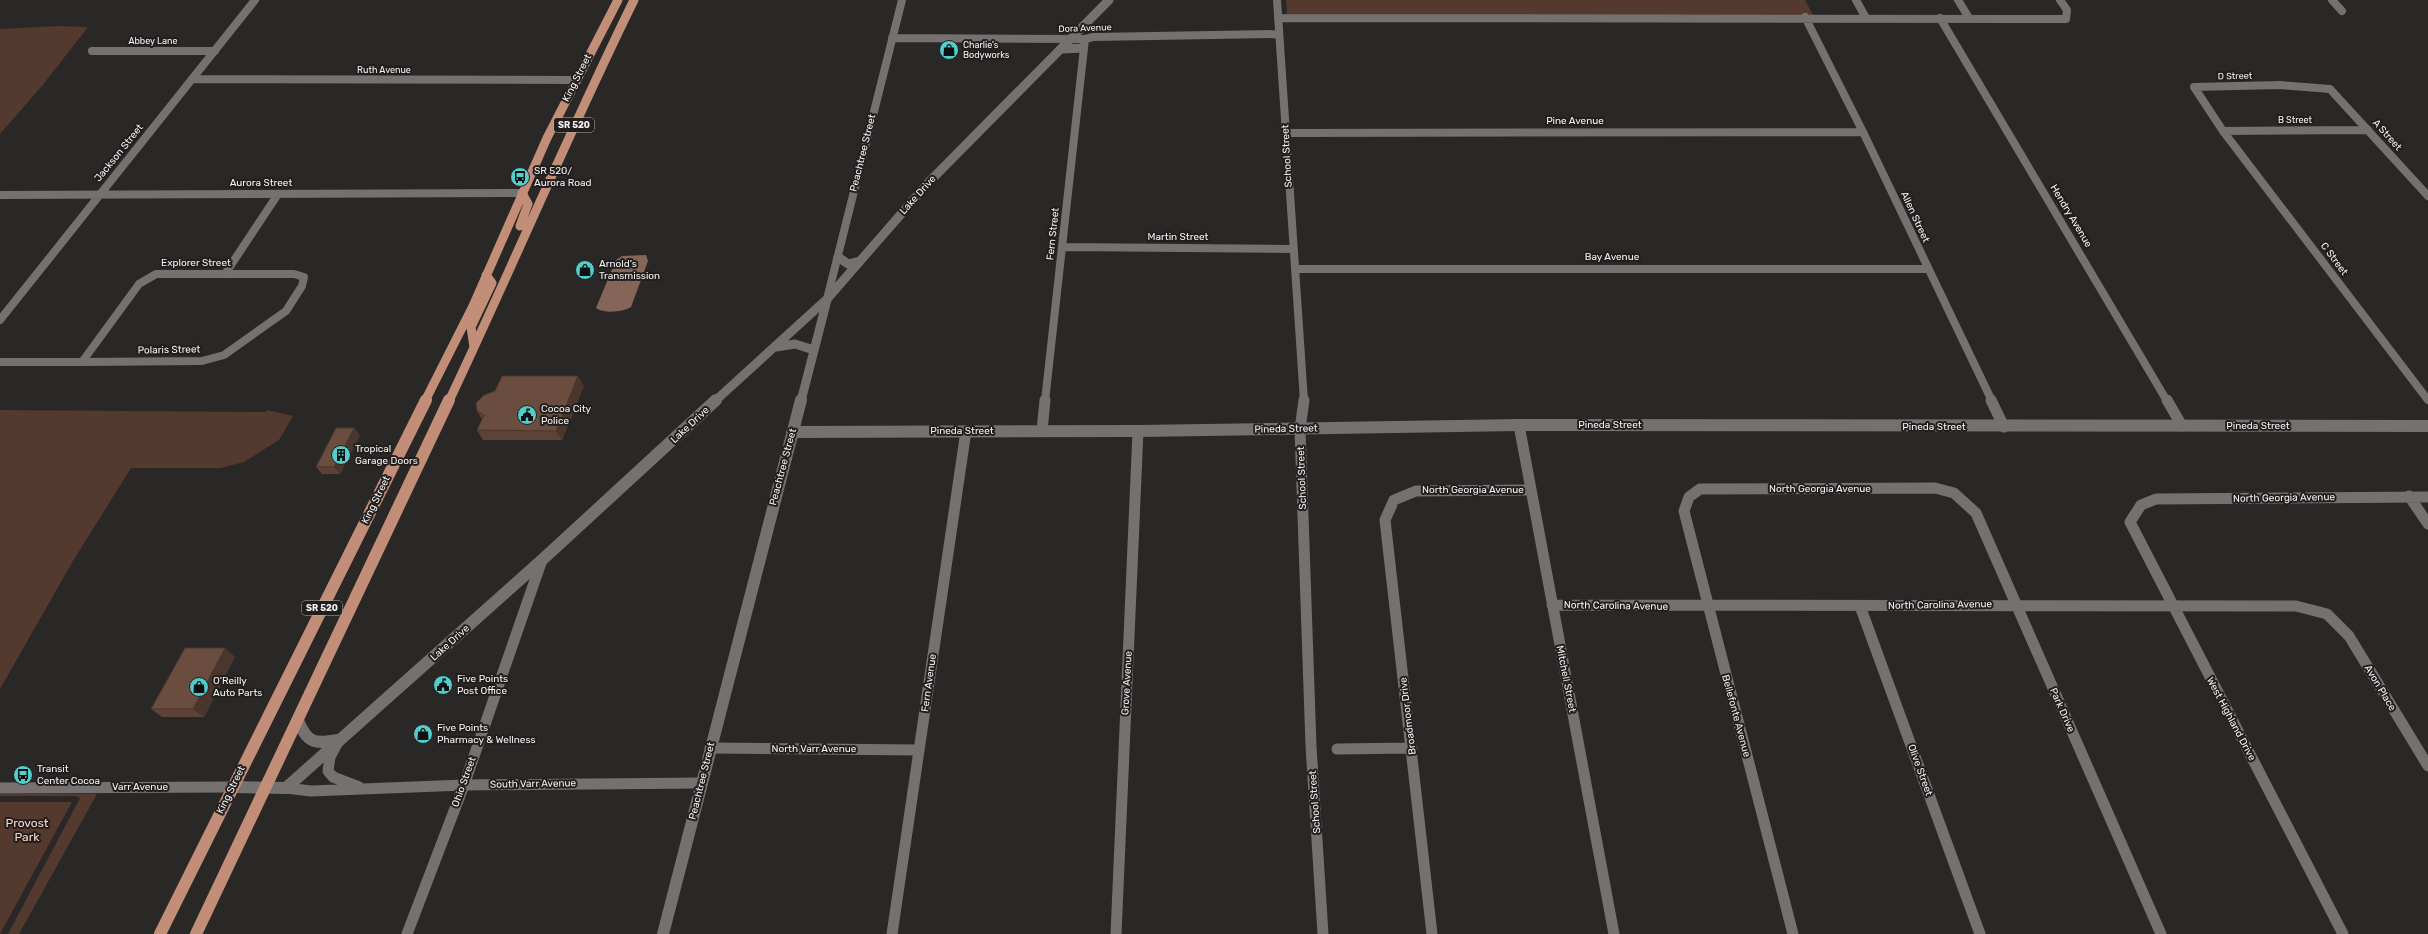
<svg xmlns="http://www.w3.org/2000/svg" width="2428" height="934" font-family="Rubik,sans-serif">
<style>
.green{fill:#53392e}
.water{fill:#856557}
.lines{fill:none;stroke-linecap:round;stroke-linejoin:round}
.minor-far1{stroke:#747170;stroke-width:8}
.minor{stroke:#747170;stroke-width:11}
.tertiary-far1{stroke:#747170;stroke-width:9}
.tertiary{stroke:#747170;stroke-width:12}
.primary-far1{stroke:#c38e77;stroke-width:9}
.primary{stroke:#c38e77;stroke-width:12}
.wall{fill:#5c4237}
.shaded-wall{fill:#4b362d}
.building{fill:#6b4d40;stroke:#4b362d}
.labels{text-anchor:middle;dominant-baseline:central;stroke-width:4;stroke-linejoin:round;paint-order:stroke}
.far-street-label{font-size:9px;fill:#f3f1f1;stroke:#211e1d}
.far-poi-label{font-size:9px;fill:#f3f1f1;stroke:#211e1d;text-anchor:start}
.shield{fill:#211e1d;stroke:#b4b2b1;stroke-width:1}
.shield-label{font-size:9px;font-weight:bold;fill:#f3f1f1}
.street-label{font-size:10px;fill:#f3f1f1;stroke:#211e1d}
.poi-label{font-size:10px;fill:#f3f1f1;stroke:#211e1d;text-anchor:start}
.near-park-label{font-size:12px;fill:#f9d5c6;stroke:#211e1d}
</style>
<rect width="100%" height="100%" fill="#2a2826"/>
<path class="green" d="M1286 0H1805L1813 15 1287 16Z
M59 26 88 27 42 86 0 134V29Z
M0 410 266 412 267 410 293 416 279 440 244 462 221 468H131L73 561 0 689Z
M0 794H97L19 934H8L80 798 76 796H0Z
M0 802H72L0 934Z"/>
<path class="water" d="M646 255 648 261 631 307C623 312 604 314 596 308L616 260 622 256Z"/>
<g class="lines">
<path class="minor-far1" d="M1277 0 1304 401
M1856 0 1866 18
M1958 0 1969 18
M2332 0 2342 11
M1805 17 1863 132 1992 401
M1278 18 2066 19 2067 10 2060 0
M1940 18 2167 401
M892 38 1085 39 1093 37 1279 34
M92 51H215
M192 79 576 80
M2223 131 2368 130
M1286 133 1863 132
M0 195 522 193
M2428 196 2330 89 2280 85 2194 87 2223 131 2428 400
M1063 247 1292 249
M1296 269H1928
M156 274H294L304 277 302 286 286 311 224 355 202 361 82 362 139 284Z
M225 274 278 194
M827 299 902 0
M0 320 255 0
M0 362H82
M1045 401 1085 39"/>
<path class="minor" d="M1304 400 1300 429 1311 746 1323 934
M1991 400 2004 427
M2167 400 2182 426
M1519 425 1614 934
M1042 431 1045 400
M2409 496 2428 524
M1552 605 2296 606 2327 614 2349 636 2428 766
M1860 606 1980 934
M337 744 330 757 328 771 333 777 359 787
M710 748 919 750
M1337 749 1412 748
M0 788 233 787
M286 788 311 791 464 785 702 783
M407 934 464 785 542 560
M892 934 966 431
M1116 934 1138 431
M1432 934 1385 520 1394 500 1416 491 1531 490
M1793 934 1684 511 1689 497 1700 489 1935 488 1954 493 1976 513 2161 934
M2343 934 2130 522 2141 505 2156 499 2428 497"/>
<path class="tertiary-far1" d="M1063 49 1083 48
M838 257 848 264 860 261
M776 347 795 344 814 350
M715 401 827 299 929 182 1109 0
M801 401 827 300"/>
<path class="tertiary" d="M792 432 1138 431 1519 425 2428 426
M298 721C308 744 315 744 338 740
M233 787 286 788 542 560 716 400
M663 934 801 400"/>
<path class="primary-far1" d="M520 226 528 204 522 193
M474 347 471 327 492 283 486 275
M425 401 473 306 547 138 618 0
M449 401C512 268 569 132 634 0"/>
<path class="primary" d="M160 934 426 400
M196 934 449 400"/>
</g>
<path class="wall" d="M584 386 562 440H483L477 430 482 419 477 411Z
M360 435 340 474H322L316 467Z
M225 648 235 657 204 717H162L151 709Z"/>
<path class="shaded-wall" d="M578 376 584 386 562 440 556 431Z
M354 428 360 435 340 474 334 467Z
M225 648 235 657 204 717 193 709Z"/>
<path class="building" d="M502 376H578L556 431 477 430 484 415 477 411 476 403 484 395 495 391Z
M336 428H354L334 467H316Z
M185 648H225L193 709H151Z"/>
<defs>
<symbol id="shop-disc" viewBox="-11 -11 22 22"><circle r="9.5" fill="#52cdcc" stroke="#211e1d"/><path d="M-5-2.5h2.3a2.7 3.5 0 0 1 5.4 0H5L5.5 6h-11ZM-1.5-2.5h3a1.5 2.3 0 0 0-3 0Z" fill="#111"/></symbol>
<symbol id="bus-disc" viewBox="-11 -11 22 22"><circle r="9.5" fill="#52cdcc" stroke="#211e1d"/><path d="M-5-6H5V4H4V6H2V4H-2V6H-4V4H-5ZM-3.5-4V0h7V-4ZM-3.5 1.2v1.5H-2V1.2ZM2 1.2v1.5H3.5V1.2Z" fill="#111"/></symbol>
<symbol id="civic-disc" viewBox="-11 -11 22 22"><circle r="9.5" fill="#52cdcc" stroke="#211e1d"/><path d="M-.6-6.5H3V-4.5H.6V-3L4-1V1h2V6H-6V1h2V-1L-.6-3ZM-1.2 2.5V6h2.4V2.5Z" fill="#111"/></symbol>
<symbol id="building-disc" viewBox="-11 -11 22 22"><circle r="9.5" fill="#52cdcc" stroke="#211e1d"/><path d="M-4-6H4V6H1V3H-1V6H-4ZM-2.5-4.3h1.7v1.8h-1.7ZM.8-4.3h1.7v1.8H.8ZM-2.5-1h1.7V.8h-1.7ZM.8-1h1.7V.8H.8Z" fill="#111"/></symbol>
</defs>
<g fill-rule="evenodd">
<use href="#shop-disc" x="938" y="39" width="22" height="22"/>
<use href="#bus-disc" x="509" y="166" width="22" height="22"/>
<use href="#shop-disc" x="574" y="259" width="22" height="22"/>
<use href="#civic-disc" x="516" y="404" width="22" height="22"/>
<use href="#building-disc" x="330" y="444" width="22" height="22"/>
<use href="#civic-disc" x="432" y="674" width="22" height="22"/>
<use href="#shop-disc" x="188" y="676" width="22" height="22"/>
<use href="#shop-disc" x="412" y="723" width="22" height="22"/>
<use href="#bus-disc" x="12" y="764" width="22" height="22"/>
</g>
<g class="labels">
<g class="far-street-label">
<text transform="translate(1085 28) rotate(-2)">Dora Avenue</text>
<text x="153" y="41">Abbey Lane</text>
<text x="384" y="70">Ruth Avenue</text>
<text transform="translate(2235 76) rotate(-1)">D Street</text>
<text x="2295" y="120">B Street</text>
</g>
<g class="far-poi-label">
<text x="963" y="45">Charlie's<tspan x="963" dy="10">Bodyworks</tspan></text>
</g>
<g class="shield">
<rect x="554" y="118" width="40" height="14" rx="3"/>
<rect x="302" y="601" width="40" height="14" rx="3"/>
</g>
<g class="shield-label">
<text x="574" y="125">SR 520</text>
<text x="322" y="608">SR 520</text>
</g>
<g class="street-label">
<text transform="translate(577 78) rotate(-63)">King Street</text>
<text x="1575" y="121">Pine Avenue</text>
<text transform="translate(2387 135) rotate(48)">A Street</text>
<text transform="translate(119 153) rotate(-51)">Jackson Street</text>
<text transform="translate(863 153) rotate(-76)">Peachtree Street</text>
<text transform="translate(1287 156) rotate(-93)">School Street</text>
<text x="261" y="183">Aurora Street</text>
<text transform="translate(918 195) rotate(-48)">Lake Drive</text>
<text transform="translate(2071 216) rotate(59)">Hendry Avenue</text>
<text transform="translate(1915 217) rotate(65)">Allen Street</text>
<text transform="translate(1053 234) rotate(-84)">Fern Street</text>
<text x="1178" y="237">Martin Street</text>
<text x="1612" y="257">Bay Avenue</text>
<text transform="translate(2334 259) rotate(53)">C Street</text>
<text x="196" y="263">Explorer Street</text>
<text transform="translate(169 350) rotate(-1)">Polaris Street</text>
<text transform="translate(690 425) rotate(-43)">Lake Drive</text>
<text x="1610" y="425">Pineda Street</text>
<text x="2258" y="426">Pineda Street</text>
<text x="1934" y="427">Pineda Street</text>
<text transform="translate(1286 429) rotate(-1)">Pineda Street</text>
<text x="962" y="431">Pineda Street</text>
<text transform="translate(783 467) rotate(-75)">Peachtree Street</text>
<text transform="translate(1302 478) rotate(-92)">School Street</text>
<text x="1820" y="489">North Georgia Avenue</text>
<text x="1473" y="490">North Georgia Avenue</text>
<text transform="translate(2284 498) rotate(-1)">North Georgia Avenue</text>
<text transform="translate(376 500) rotate(-64)">King Street</text>
<text transform="translate(1940 605) rotate(-1)">North Carolina Avenue</text>
<text transform="translate(1616 606) rotate(1)">North Carolina Avenue</text>
<text transform="translate(450 643) rotate(-42)">Lake Drive</text>
<text transform="translate(1566 679) rotate(79)">Mitchell Street</text>
<text transform="translate(929 683) rotate(-82)">Fern Avenue</text>
<text transform="translate(1127 683) rotate(-87)">Grove Avenue</text>
<text transform="translate(2380 688) rotate(59)">Avon Place</text>
<text transform="translate(2062 710) rotate(66)">Park Drive</text>
<text transform="translate(1408 716) rotate(-97)">Broadmoor Drive</text>
<text transform="translate(1736 716) rotate(75)">Bellefonte Avenue</text>
<text transform="translate(2231 719) rotate(62)">West Highland Drive</text>
<text x="814" y="749">North Varr Avenue</text>
<text transform="translate(1920 770) rotate(70)">Olive Street</text>
<text transform="translate(702 781) rotate(-76)">Peachtree Street</text>
<text transform="translate(464 782) rotate(-70)">Ohio Street</text>
<text transform="translate(533 784) rotate(-1)">South Varr Avenue</text>
<text x="140" y="787">Varr Avenue</text>
<text transform="translate(231 790) rotate(-64)">King Street</text>
<text transform="translate(1315 802) rotate(-94)">School Street</text>
</g>
<g class="poi-label">
<text x="534" y="171">SR 520/<tspan x="534" dy="12">Aurora Road</tspan></text>
<text x="599" y="264">Arnold's<tspan x="599" dy="12">Transmission</tspan></text>
<text x="541" y="409">Cocoa City<tspan x="541" dy="12">Police</tspan></text>
<text x="355" y="449">Tropical<tspan x="355" dy="12">Garage Doors</tspan></text>
<text x="457" y="679">Five Points<tspan x="457" dy="12">Post Office</tspan></text>
<text x="213" y="681">O'Reilly<tspan x="213" dy="12">Auto Parts</tspan></text>
<text x="437" y="728">Five Points<tspan x="437" dy="12">Pharmacy &amp; Wellness</tspan></text>
<text x="37" y="769">Transit<tspan x="37" dy="12">Center Cocoa</tspan></text>
</g>
<g class="near-park-label">
<text x="27" y="823">Provost<tspan x="27" dy="14">Park</tspan></text>
</g>
</g>
</svg>
